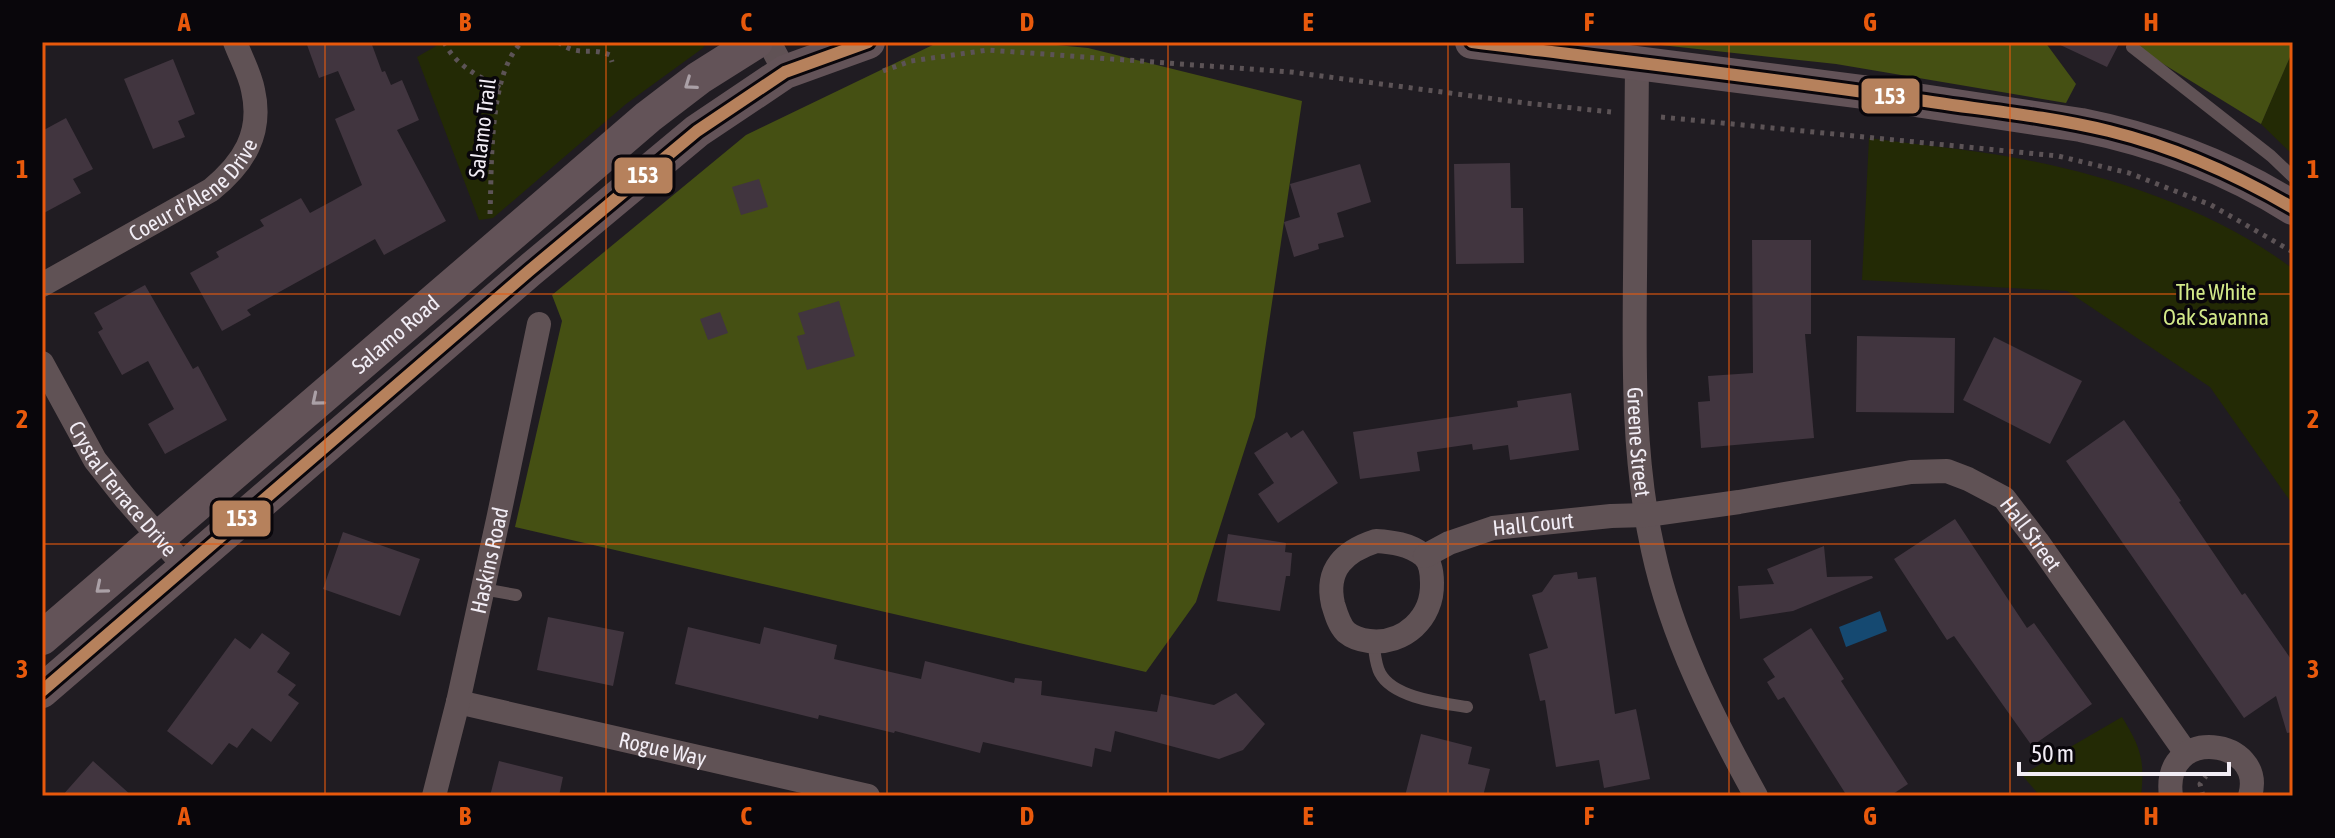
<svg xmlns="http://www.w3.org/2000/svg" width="2335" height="838" font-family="'Asap Condensed',sans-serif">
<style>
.green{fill:#232a05}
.forest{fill:#455013}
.water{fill:#154971}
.building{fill:#41353f}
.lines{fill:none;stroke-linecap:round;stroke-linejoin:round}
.path{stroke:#5c5356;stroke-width:5;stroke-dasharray:4 6;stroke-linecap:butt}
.service{stroke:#605255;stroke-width:12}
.minor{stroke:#605255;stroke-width:24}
.secondary{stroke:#635358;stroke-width:34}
.bus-1-casing{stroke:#09060b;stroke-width:18}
.bus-1{stroke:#b6815c;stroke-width:12}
.oneway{stroke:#aaa0a6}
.grid{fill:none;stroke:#e8590c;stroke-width:2;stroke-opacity:0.55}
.labels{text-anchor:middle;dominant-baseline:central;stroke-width:7;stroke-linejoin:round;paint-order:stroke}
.street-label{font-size:22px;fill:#f2edf5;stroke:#09060b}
.park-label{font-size:22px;fill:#d3e989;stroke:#09060b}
.line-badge{stroke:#09060b;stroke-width:3}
.badge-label{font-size:22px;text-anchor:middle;font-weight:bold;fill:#fff}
.neatline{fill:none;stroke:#e8590c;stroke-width:3}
.grid-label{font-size:26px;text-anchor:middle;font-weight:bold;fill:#e8590c}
</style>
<rect width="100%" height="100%" fill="#201c22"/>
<path class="green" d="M443 42H707L703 48 626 104 493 218 479 220 417 57Z
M2293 50V155L2261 124Z
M1869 138C1918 145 1967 149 2016 158 2110 175 2217 211 2293 269V505L2210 387 2067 291 1862 280Z
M2122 717C2141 748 2145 760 2141 796H2040L2022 775Z"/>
<path class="forest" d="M939 42H1025L1088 48 1302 101 1255 417 1196 602 1146 672 515 527 562 321 552 295 746 135Z
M1633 42H2045L2076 84 2066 103 1836 64Z
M2137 42H2293V50L2261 124 2142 51Z"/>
<path class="water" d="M1880 611 1887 631 1846 647 1839 627Z"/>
<path class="building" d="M306 42H371L382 72 385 71 391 85 402 80 419 120 397 130 446 221 384 255 375 239 247 310 251 315 222 331 190 273 219 257 216 252 264 226 260 220 301 198 310 213 362 185 335 119 355 110 338 71 319 78Z
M2054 42H2120L2107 67Z
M173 59 195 114 178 121 185 137 153 149 124 79Z
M66 118 93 169 73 179 81 193 42 214V131Z
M1510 163 1511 208H1523L1524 263 1456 264 1454 164Z
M1360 164 1371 202 1337 213 1344 237 1318 244 1319 249 1294 257 1284 222 1300 217 1290 184Z
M759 179 768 207 741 215 732 187Z
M1752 240H1811V334H1805L1814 438 1701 448 1698 402 1710 401 1708 376 1753 373Z
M145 285 193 369 198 366 227 420 165 454 148 424 174 409 148 361 122 375 98 332 103 329 94 313Z
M839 301 855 356 807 370 797 336 805 334 798 313Z
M720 312 728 333 708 340 700 319Z
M1857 336 1955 338 1954 413 1856 412Z
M1994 337 2082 381 2050 444 1963 400Z
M1571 393 1579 450 1510 460 1508 445 1473 450 1472 444 1417 452 1420 471 1360 479 1353 432 1518 407 1517 401Z
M2124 420 2181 501 2179 502 2242 595 2245 593 2293 662V732L2287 733 2276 696 2244 718 2066 461Z
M1303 430 1338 483 1278 523 1258 494 1274 483 1254 453 1287 432 1291 438Z
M1955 519 2027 628 2034 623 2092 704 2032 746 1954 636 1947 640 1894 559Z
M343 532 420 559 400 616 323 589Z
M1228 534 1286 543 1285 552 1292 553 1290 576H1286L1280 611 1217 601Z
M1824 546 1827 577 1872 576 1873 578 1793 611 1740 619 1738 586 1774 584 1767 569Z
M1577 572 1578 579 1596 577 1615 714 1636 709 1650 779 1604 788 1599 760 1556 767 1545 700 1540 701 1529 654 1548 648 1532 595 1542 592 1554 575Z
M548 617 624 632 613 686 537 670Z
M688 627 760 644 764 627 837 645 834 659 921 679 925 661 1014 683 1015 678 1042 681 1041 695 1157 712 1161 694 1214 705 1236 693 1265 724 1243 750 1219 759 1115 731 1111 752 1095 748 1092 767 983 742 980 753 895 731 894 733 819 715 818 719 675 684Z
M1811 628 1844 679 1841 681 1908 784 1890 796H1847L1784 697 1778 700 1767 682 1775 677 1763 659Z
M262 633 290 653 277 672 296 685 288 695 299 703 271 742 252 728 237 748 229 743 212 765 167 731 235 638 250 649Z
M1421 734 1472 747 1468 764 1490 769 1483 796H1405Z
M93 761 132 796H62Z
M499 761 563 777 559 796H490Z"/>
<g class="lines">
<path class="path" d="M444 42C456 66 477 75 500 88
M558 42C580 58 589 46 610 55L612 62
M883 71 911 61 988 50 1291 72 1525 103 1611 112
M1661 117 2058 156 2129 173 2211 205 2293 252
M490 214C492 168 488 74 522 42
M2203 796 2200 784 2206 776"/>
<path class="service" d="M2132 47 2271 156 2293 177
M483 589 516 595
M1373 642C1375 651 1375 664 1380 673 1393 698 1442 703 1467 707"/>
<g class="minor">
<path d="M769 42 785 72"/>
<path id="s1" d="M1637 64C1636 135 1635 206 1635 277 1634 368 1633 461 1653 550 1672 638 1713 718 1756 796"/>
<path id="s2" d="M42 285 211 190C243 164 263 134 253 90 250 74 241 58 235 42"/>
<path id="s3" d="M42 363 95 460 125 498 186 568"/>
<path d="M1376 541C1392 542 1409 544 1423 555 1430 561 1432 573 1432 583 1433 618 1404 645 1369 641 1361 640 1352 637 1346 632 1339 625 1336 614 1333 604 1325 569 1345 551 1376 541Z"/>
<path id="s4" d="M1425 556 1449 543 1493 528 1611 516 1647 515 1739 502 1911 472 1947 471 1968 479 2004 498 2037 541 2186 753"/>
<path id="s5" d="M458 702 868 796"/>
<path id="s6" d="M434 796 458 702 499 515 539 324"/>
<path d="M2171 796C2161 724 2267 738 2250 796"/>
</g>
<g class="secondary">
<path d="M1472 42 1863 92 2081 125C2156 140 2228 167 2293 208"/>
<path id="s7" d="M42 638 648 117 699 78 756 42"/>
<path d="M42 691 529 271 697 131 785 72 868 42"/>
</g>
<defs>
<path id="bus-1" d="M1472 42C1616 60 1761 77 1905 98 1973 109 2043 115 2109 131 2174 147 2235 174 2293 208
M42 691 529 271 697 131 785 72 868 42"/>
</defs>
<use href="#bus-1" class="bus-1-casing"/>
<use href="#bus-1" class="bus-1"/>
</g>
<defs><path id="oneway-chevron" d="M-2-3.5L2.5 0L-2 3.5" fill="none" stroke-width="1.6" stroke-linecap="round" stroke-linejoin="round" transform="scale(2)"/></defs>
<g class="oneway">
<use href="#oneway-chevron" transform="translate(690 84) rotate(145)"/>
<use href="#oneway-chevron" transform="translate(317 400) rotate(140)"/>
<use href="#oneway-chevron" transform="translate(101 588) rotate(140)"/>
</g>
<path class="grid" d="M325 42V796M606 42V796M887 42V796M1168 42V796M1448 42V796M1729 42V796M2010 42V796M42 294H2293M42 544H2293"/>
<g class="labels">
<g class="street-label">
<text transform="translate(482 128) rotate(-83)">Salamo Trail</text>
<text stroke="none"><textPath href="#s2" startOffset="180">Coeur d'Alene Drive</textPath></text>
<text stroke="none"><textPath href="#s7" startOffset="466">Salamo Road</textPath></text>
<text stroke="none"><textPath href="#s1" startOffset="378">Greene Street</textPath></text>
<text stroke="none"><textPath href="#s3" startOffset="150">Crystal Terrace Drive</textPath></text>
<text stroke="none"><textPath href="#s4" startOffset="114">Hall Court</textPath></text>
<text stroke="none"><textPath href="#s4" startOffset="640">Hall Street</textPath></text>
<text stroke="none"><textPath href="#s6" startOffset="242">Haskins Road</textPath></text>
<text stroke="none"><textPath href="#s5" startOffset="210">Rogue Way</textPath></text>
</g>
<g class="park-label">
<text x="2216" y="292">The White<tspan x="2216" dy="25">Oak Savanna</tspan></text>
</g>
</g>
<g class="line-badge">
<rect x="1860" y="77" width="61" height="38" rx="8" fill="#b6815c"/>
<rect x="613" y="156" width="61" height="39" rx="8" fill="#b6815c"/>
<rect x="211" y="499" width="61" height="39" rx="8" fill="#b6815c"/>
</g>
<g class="badge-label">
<text x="1890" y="104">153</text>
<text x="643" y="183">153</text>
<text x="242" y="526">153</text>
</g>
<rect width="2335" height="838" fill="none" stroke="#09060b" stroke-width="88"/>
<path d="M2019 762v12h210v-12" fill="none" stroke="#f2edf5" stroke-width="4"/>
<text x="2031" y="762" font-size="24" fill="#f2edf5" stroke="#09060b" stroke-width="6" paint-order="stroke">50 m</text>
<rect x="44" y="44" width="2247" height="750" class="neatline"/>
<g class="grid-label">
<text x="184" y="31">A</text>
<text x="465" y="31">B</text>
<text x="746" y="31">C</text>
<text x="1027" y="31">D</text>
<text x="1308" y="31">E</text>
<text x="1589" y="31">F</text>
<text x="1870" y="31">G</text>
<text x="2151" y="31">H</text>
<text x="22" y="178">1</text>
<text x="2313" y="178">1</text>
<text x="22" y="428">2</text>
<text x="2313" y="428">2</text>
<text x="22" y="678">3</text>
<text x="2313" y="678">3</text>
<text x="184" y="825">A</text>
<text x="465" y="825">B</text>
<text x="746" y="825">C</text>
<text x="1027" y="825">D</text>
<text x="1308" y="825">E</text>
<text x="1589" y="825">F</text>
<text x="1870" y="825">G</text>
<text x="2151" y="825">H</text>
</g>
</svg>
